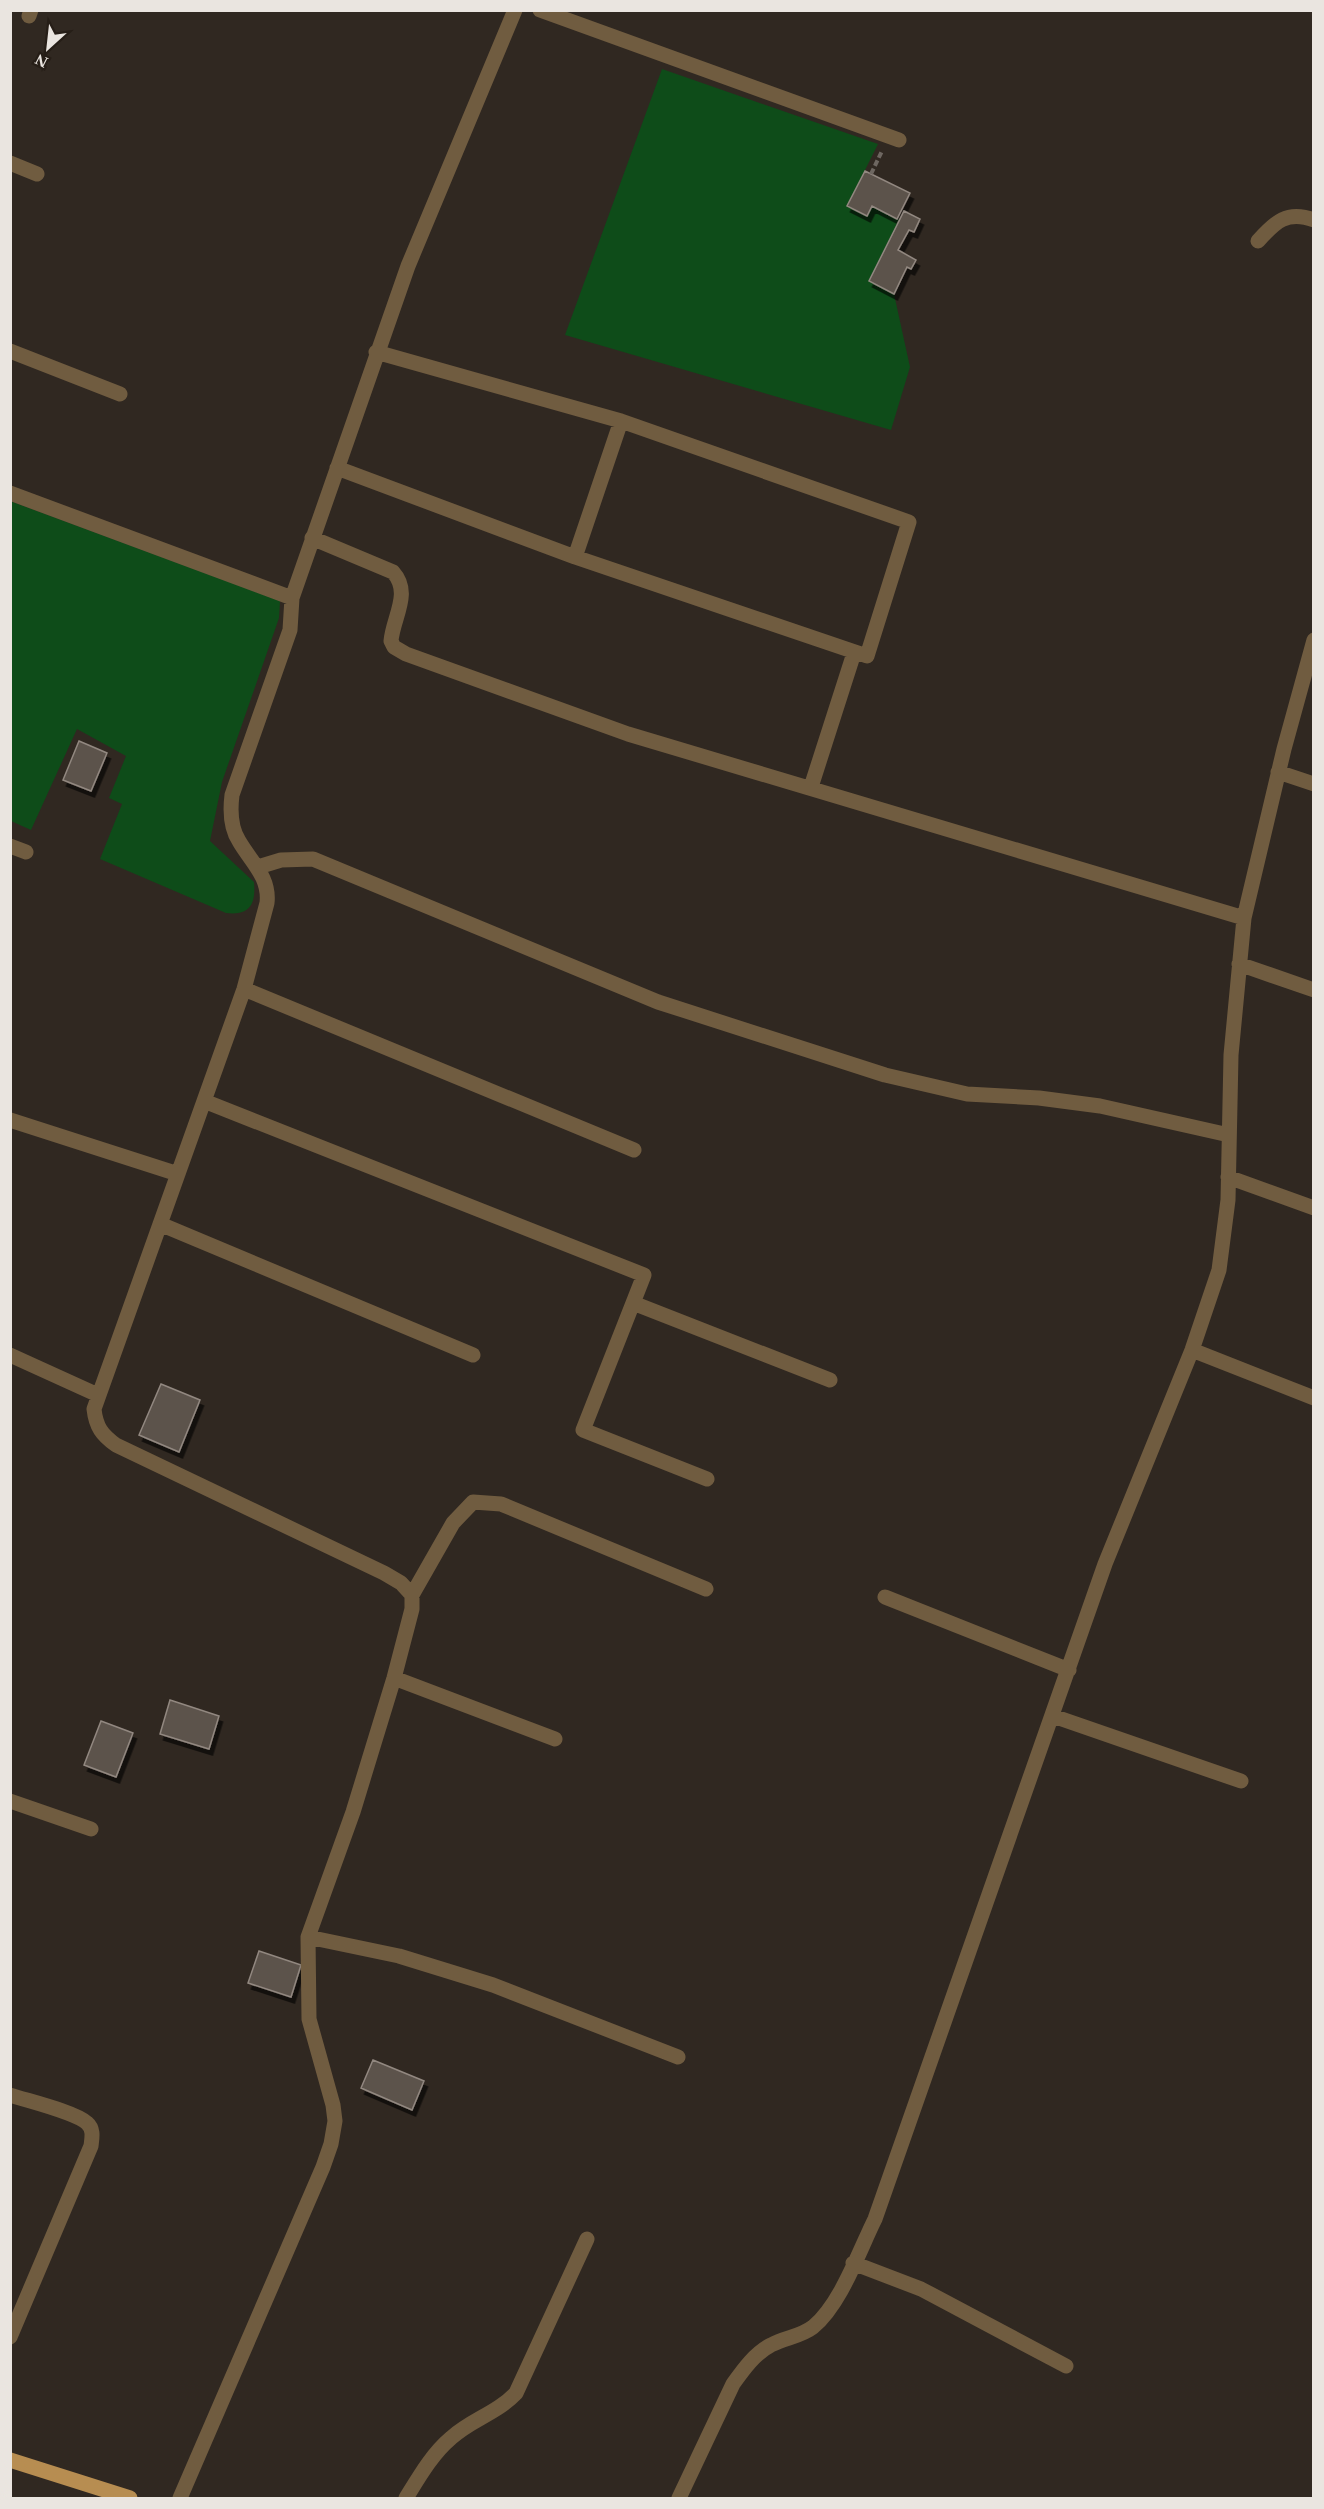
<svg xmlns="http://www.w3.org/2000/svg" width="1324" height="2509" font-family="Georgia,serif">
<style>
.green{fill:#0e4c19}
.building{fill:#5c534c;stroke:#928880;stroke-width:1.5;filter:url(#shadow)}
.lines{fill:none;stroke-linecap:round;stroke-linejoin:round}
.path{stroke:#6e6761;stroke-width:4;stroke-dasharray:6 3;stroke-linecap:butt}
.minor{stroke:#705c40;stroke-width:15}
.major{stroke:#b78d51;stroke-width:15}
</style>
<defs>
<filter id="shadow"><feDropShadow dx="3.5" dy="6" stdDeviation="0" flood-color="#0009"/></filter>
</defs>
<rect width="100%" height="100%" fill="#302821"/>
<path class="green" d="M662 69 878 144 847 206H872L900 220 894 294 910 367 891 430 565 335Z
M10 501 280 601 279 618 222 782 210 841 254 882C256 904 250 916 226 913L100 859 122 804 109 798 126 756 77 729 31 830 11 821Z"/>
<path class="building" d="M865 171 910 193 897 219 872 206 867 216 847 206Z
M904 211 920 219 914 232 909 230 898 250 916 260 911 269 907 267 894 294 869 281Z
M79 741 107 753 91 791 63 780Z
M161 1384 200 1400 179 1452 139 1435Z
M170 1700 219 1716 209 1749 160 1734Z
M101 1721 133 1733 116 1777 84 1765Z
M259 1951 301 1965 291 1997 248 1983Z
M373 2060 424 2081 412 2110 361 2088Z"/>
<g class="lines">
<path class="path" d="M871 174 882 151"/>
<path class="minor" d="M540 10 899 140
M29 16 31 10
M10 163 37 174
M1258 241C1275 222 1287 210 1314 220
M10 351 120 394
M337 468 575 557 867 656 909 522 621 421 376 352
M10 493 292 598
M312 538 393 572C412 593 393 617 391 641L394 647 406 654 628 734 1244 918
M575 557 621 421
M1278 772 1314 784
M811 787 854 653
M10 846 26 852
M258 867 281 860 313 859 658 1002 885 1075 967 1094 1039 1098 1100 1106 1229 1135
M1239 964 1314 990
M244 989 634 1150
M204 1101 644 1275 633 1303 830 1380
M10 1120 178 1174
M1228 1177 1314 1208
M160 1224 473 1355
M633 1303 583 1430 707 1479
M1192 1350 1314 1398
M10 1355 98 1395
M412 1595 453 1523 473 1502 501 1504 706 1589
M885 1597 1069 1670
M394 1678 555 1739
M1053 1716 1241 1781
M10 1801 91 1829
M308 1937 399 1956 493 1985 678 2057
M10 2095C28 2101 75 2112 87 2123 94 2129 92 2138 91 2146L10 2337
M853 2263 921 2289 1066 2366
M180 2498 323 2167 331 2144 335 2121 333 2105 309 2019 308 1937 353 1812 394 1678 412 1609V1595L401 1583 384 1573 116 1445C102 1435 96 1427 94 1409L244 989 267 903C270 877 251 862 239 841 230 827 230 811 232 795L290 630 292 598 408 266 515 10
M406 2498C419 2477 432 2454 451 2438 472 2419 496 2414 516 2393L587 2239
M679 2498 733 2384C743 2370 755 2353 771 2345 786 2337 800 2337 813 2327 841 2304 859 2251 875 2219L1105 1564 1192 1350 1219 1270 1228 1200 1231 1055 1244 918 1284 749 1314 640"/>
<path class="major" d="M10 2460 130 2498"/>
</g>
<rect width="1324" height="2509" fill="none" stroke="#eae5e0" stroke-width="24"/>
<g transform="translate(48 48) rotate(207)" stroke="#261e17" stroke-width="4.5" paint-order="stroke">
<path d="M0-4.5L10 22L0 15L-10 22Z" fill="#eae5e0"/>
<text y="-9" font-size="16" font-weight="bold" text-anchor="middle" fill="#eae5e0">N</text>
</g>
</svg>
